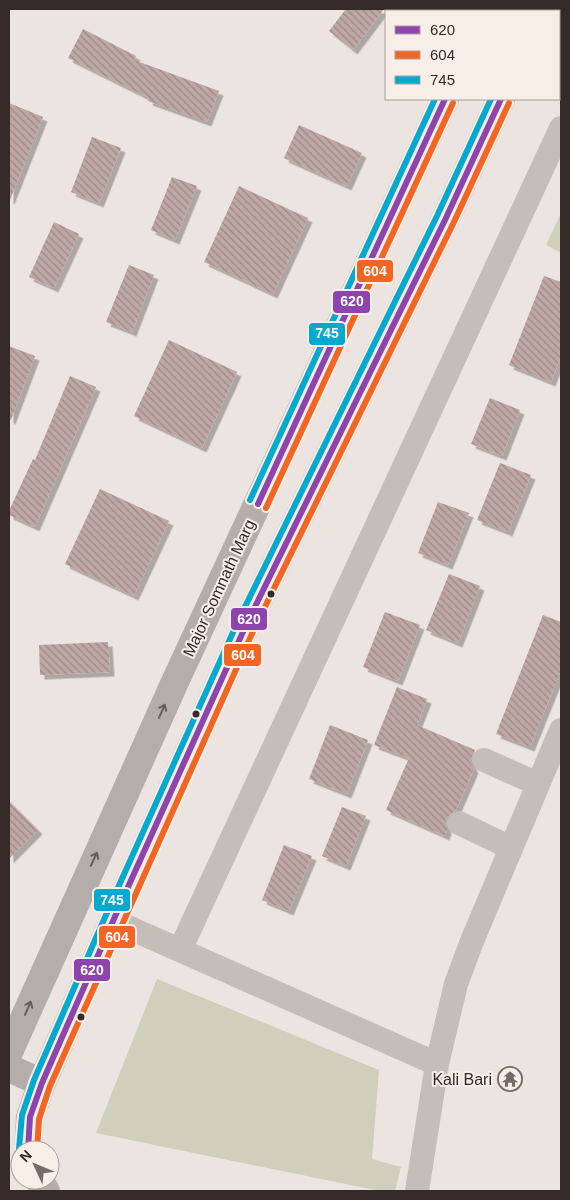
<svg xmlns="http://www.w3.org/2000/svg" width="570" height="1200" font-family="Arial,sans-serif">
<style>
.green{fill:#cfcfbc}
.building{fill:url(#building-back-hatch);filter:url(#shadow)}
.lines{fill:none;stroke-linecap:round;stroke-linejoin:round}
.street{stroke:#c4bdba;stroke-width:24}
.secondary{stroke:#b5adaa;stroke-width:28}
.bus-1-casing{stroke:#f8eee8;stroke-width:10}
.bus-2-casing{stroke:#f8eee8;stroke-width:10}
.bus-3-casing{stroke:#f8eee8;stroke-width:10}
.bus-1{stroke:#8e44ad;stroke-width:6}
.bus-2{stroke:#f26522;stroke-width:6}
.bus-3{stroke:#00a9ce;stroke-width:6}
.oneway{stroke:#685e5c}
.bus-dot{fill:#352a28;stroke:#f8eee8;stroke-width:2}
.labels{text-anchor:middle;dominant-baseline:central;stroke-width:4;stroke-linejoin:round;paint-order:stroke}
.street-label{font-size:16px;fill:#352a28;stroke:#f8eee8}
.poi-label{font-size:16px;fill:#352a28;stroke:#f8eee8;text-anchor:end}
.line-badge{stroke:#f8eee8;stroke-width:2}
.badge-label{font-size:14px;text-anchor:middle;font-weight:bold;fill:#fff}
</style>
<defs>
<pattern id="building-back-hatch" width="6" height="6" patternUnits="userSpaceOnUse" patternTransform="scale(1.25)"><rect width="6" height="6" fill="#bea7a4"/><path d="M-1 5l2 2M0 0l6 6M5-1l2 2" fill="none" stroke="#9b8886"/></pattern>
<filter id="shadow"><feDropShadow dx="4.5" dy="4.5" stdDeviation="0" flood-color="#0004"/></filter>
</defs>
<rect width="100%" height="100%" fill="#ece4e0"/>
<path class="green" d="M561 213V253L546 245Z
M157 979 379 1070 372 1159 401 1167 395 1191H380L96 1133Z"/>
<path class="building" d="M346 9H384L353 50 329 31Z
M83 29 136 56 134 60 219 91 207 122 148 101 149 98 68 58Z
M9 103 43 117 10 200H9Z
M299 125 362 153 347 186 284 158Z
M92 137 121 148 99 203 71 192Z
M172 177 197 186 175 240 151 230Z
M239 186 308 218 273 294 204 262Z
M54 222 79 234 54 288 29 277Z
M129 265 154 275 132 332 106 322Z
M544 276 561 282V356L551 382 509 365Z
M169 340 237 372 202 448 134 416Z
M9 346 35 356 11 420 9 419Z
M70 376 96 387 35 527 9 515V511L33 459 35 460Z
M490 398 520 410 502 456 471 444Z
M500 463 531 475 508 532 477 520Z
M100 489 169 521 134 596 65 564Z
M438 502 469 513 448 565 418 553Z
M449 574 480 586 458 643 426 630Z
M385 612 420 625 398 681 363 667Z
M543 615 561 622V670L530 747 496 734Z
M108 642 110 672 40 675 39 645Z
M397 687 427 699 417 725 475 750 470 761 474 769 456 810 446 818 447 830 445 836 386 810 409 758 374 745Z
M330 725 368 740 347 794 309 779Z
M9 801 38 830 9 859Z
M342 807 366 816 346 866 322 856Z
M284 845 312 856 289 911 262 900Z"/>
<g class="lines">
<path class="street" d="M559 75 561 76
M484 760 538 784
M459 823 511 848
M114 921 437 1064
M180 950 561 128
M417 1191 437 1064 456 984 472 941 561 730"/>
<path class="secondary" d="M487 11 489 9
M542 11 543 9
M9 1052 174 684 445 99
M9 1068 42 1083
M28 1150 30 1117 42 1083 124 896 247 623 445 220 501 99
M39 1180 46 1191"/>
<defs>
<path id="bus-1" d="M258 504 445 99
M28 1150 30 1117 42 1083 124 896 247 623 445 220 501 99"/>
<path id="bus-2" d="M266 508 453 103
M37 1150 39 1119 50 1086 255 627 453 224 509 103"/>
<path id="bus-3" d="M250 500 435 99
M19 1149 22 1115 34 1080 116 892 239 619 437 216 491 99"/>
</defs>
<use href="#bus-1" class="bus-1-casing"/>
<use href="#bus-2" class="bus-2-casing"/>
<use href="#bus-3" class="bus-3-casing"/>
<use href="#bus-1" class="bus-1"/>
<use href="#bus-2" class="bus-2"/>
<use href="#bus-3" class="bus-3"/>
</g>
<defs><path id="oneway-shaft" d="M-6 0H5M1.5-3L5.5 0L1.5 3" fill="none" stroke-width="1.6" stroke-linecap="round" stroke-linejoin="round" transform="scale(1.25)"/></defs>
<g class="oneway">
<use href="#oneway-shaft" transform="translate(162 711) rotate(-66)"/>
<use href="#oneway-shaft" transform="translate(94 859) rotate(-65)"/>
<use href="#oneway-shaft" transform="translate(28 1008) rotate(-66)"/>
</g>
<defs>
<symbol id="temple-ring" viewBox="-11 -11 22 22"><circle r="9.5" fill="#f8eee8" stroke="#756b68" stroke-width="1.5"/><path d="M0-6L5-2H3V0L6.5 2.5H4V6H1.5V3h-3V6H-4V2.5H-6.5L-3 0V-2H-5Z" fill="#756b68"/></symbol>
</defs>
<g fill-rule="evenodd">
<use href="#temple-ring" x="496" y="1065" width="28" height="28"/>
</g>
<g class="bus-dot">
<circle cx="271" cy="594" r="4.5"/>
<circle cx="196" cy="714" r="4.5"/>
<circle cx="81" cy="1017" r="4.5"/>
</g>
<g class="labels">
<g class="street-label">
<text transform="translate(219 588) rotate(-65)">Major Somnath Marg</text>
</g>
<g class="poi-label">
<text x="492" y="1079">Kali Bari</text>
</g>
</g>
<g class="line-badge">
<rect x="356" y="259" width="38" height="24" rx="5" fill="#f26522"/>
<rect x="332" y="290" width="39" height="24" rx="5" fill="#8e44ad"/>
<rect x="308" y="322" width="38" height="24" rx="5" fill="#00a9ce"/>
<rect x="230" y="607" width="38" height="24" rx="5" fill="#8e44ad"/>
<rect x="223" y="643" width="39" height="24" rx="5" fill="#f26522"/>
<rect x="93" y="888" width="38" height="24" rx="5" fill="#00a9ce"/>
<rect x="98" y="925" width="38" height="24" rx="5" fill="#f26522"/>
<rect x="73" y="958" width="38" height="24" rx="5" fill="#8e44ad"/>
</g>
<g class="badge-label">
<text x="375" y="276">604</text>
<text x="352" y="306">620</text>
<text x="327" y="338">745</text>
<text x="249" y="624">620</text>
<text x="243" y="660">604</text>
<text x="112" y="905">745</text>
<text x="117" y="942">604</text>
<text x="92" y="975">620</text>
</g>
<rect width="570" height="1200" fill="none" stroke="#352a28" stroke-width="20"/>
<rect x="385" y="10" width="175" height="90" fill="#f8eee8" stroke="#aaa09b"/>
<rect x="395" y="26" width="25" height="8" fill="#8e44ad" stroke="#aaa09b"/>
<text x="430" y="35" font-size="15" fill="#352a28">620</text>
<rect x="395" y="51" width="25" height="8" fill="#f26522" stroke="#aaa09b"/>
<text x="430" y="60" font-size="15" fill="#352a28">604</text>
<rect x="395" y="76" width="25" height="8" fill="#00a9ce" stroke="#aaa09b"/>
<text x="430" y="85" font-size="15" fill="#352a28">745</text>
<g transform="translate(35 1165) rotate(314)"><circle r="24" fill="#f8eee8" stroke="#aaa09b"/>
<path d="M0-4L9 19L0 12L-9 19Z" fill="#756b68"/>
<text y="-8" font-size="14" font-weight="bold" text-anchor="middle" fill="#352a28">N</text>
</g>
</svg>
